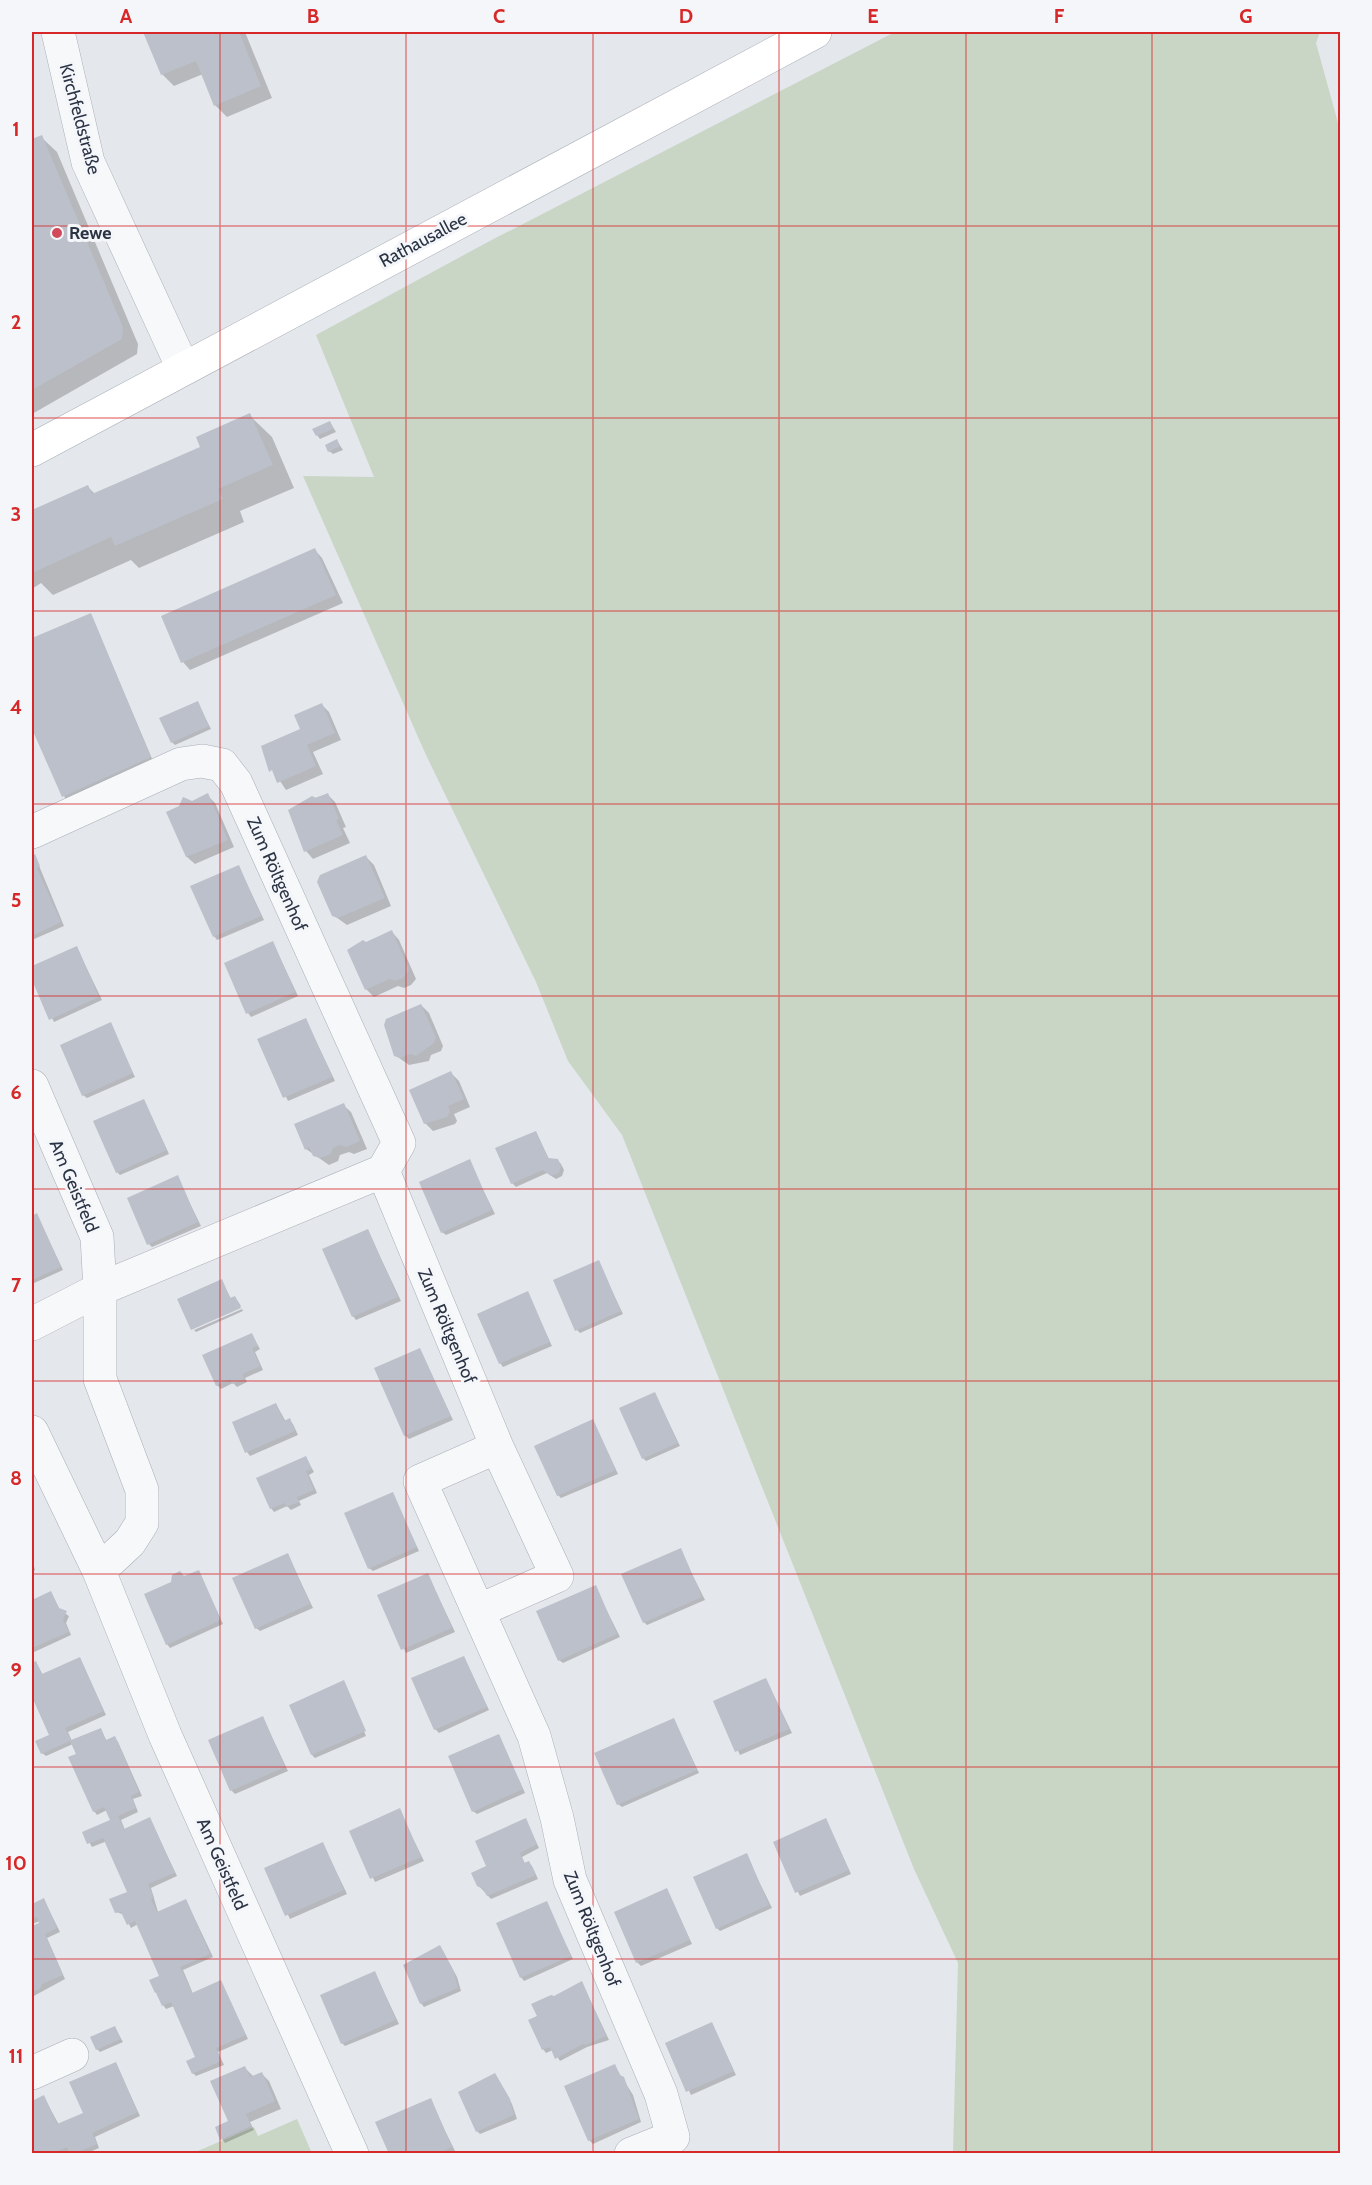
<svg xmlns="http://www.w3.org/2000/svg" width="1372" height="2185" font-family="Cabin,sans-serif">
<style>
.green{fill:#c9d6c5}
.shadow{fill:#0003}
.building{fill:#bbc0ca}
.lines{fill:none;stroke-linecap:round;stroke-linejoin:round}
.minor-casing{stroke:#a9aeb7;stroke-width:34}
.secondary-casing{stroke:#a9aeb7;stroke-width:34}
.minor{stroke:#f7f8fa;stroke-width:33}
.secondary{stroke:#fff;stroke-width:33}
.grid{fill:none;stroke:#d62828;stroke-width:1.5;stroke-opacity:0.55}
.poi-dot{fill:#d1495b;stroke:#f4f6f9;stroke-width:2}
.labels{text-anchor:middle;dominant-baseline:central;stroke-width:6;stroke-linejoin:round;paint-order:stroke}
.street-label{font-size:18px;fill:#2b3445;stroke:#f4f6f9}
.poi-label{font-size:18px;font-weight:bold;fill:#2b3445;stroke:#f4f6f9;text-anchor:start}
.neatline{fill:none;stroke:#d62828;stroke-width:2}
.grid-label{font-size:20px;text-anchor:middle;font-weight:bold;fill:#d62828}
</style>
<rect width="100%" height="100%" fill="#e4e7ec"/>
<path class="green" d="M895 32H1320L1316 43 1340 130V2153H953L958 1963 914 1869 622 1135 568 1061 536 982 426 755 303 476 374 477 316 335 486 243Z
M297 2119 311 2151 309 2153H193L254 2127 258 2136Z"/>
<path class="shadow" d="M144 32H245L272 98 227 117 215 105 203 74 174 86 162 74Z
M41 137 57 152 138 344 137 354 32 414V141Z
M249 415 272 437 294 488 240 511 244 522 139 568 131 560 53 595 41 583 32 589V512L88 487 95 494 202 447Z
M330 422 336 432 320 439 317 435Z
M337 441 343 450 333 454 329 451Z
M315 550 322 558 343 603 190 670 183 662Z
M91 615 153 761 66 800 32 726V640Z
M197 702 211 729 175 745 172 742Z
M321 704 329 712 341 740 313 752 323 774 286 790 266 760 302 730Z
M327 794 335 802 346 827 343 828 350 843 313 859 306 851 303 802Z
M207 795 215 803 234 847 195 864 187 857 168 812Z
M35 856 64 926 32 940V858Z
M366 857 374 865 391 906 347 925 333 915Z
M239 867 264 920 217 940 214 936Z
M392 932 399 940 416 979 411 985 404 988 398 986 374 997 366 989V943Z
M273 943 298 996 251 1017 248 1013Z
M77 948 102 1000 54 1022 32 977V968Z
M421 1005 429 1013 443 1046 441 1051 431 1055 429 1061 409 1065 395 1055Z
M306 1020 335 1081 288 1101 259 1040Z
M110 1024 135 1077 87 1098 83 1095Z
M451 1073 459 1081 470 1107 454 1114 457 1121 455 1124 433 1131 425 1123Z
M144 1101 169 1154 120 1175 117 1172Z
M343 1105 351 1112 367 1149 354 1154 349 1152 340 1155 338 1161 329 1165 306 1149Z
M536 1132 549 1159 557 1160 561 1164 564 1170 562 1176 556 1179 547 1173 516 1187 512 1183Z
M469 1161 495 1214 446 1235 442 1232Z
M177 1177 201 1226 152 1247 149 1244Z
M37 1215 63 1270 32 1284V1217Z
M368 1231 401 1301 356 1320 353 1316Z
M598 1262 623 1314 580 1333 577 1330Z
M222 1281 231 1299 235 1297 241 1306 192 1328Z
M527 1293 552 1346 503 1367 500 1363Z
M242 1309 243 1311 196 1332 194 1330Z
M252 1335 260 1349 255 1352 263 1370 245 1378 247 1382 237 1387 233 1383 221 1389 217 1385Z
M420 1350 453 1420 409 1439 405 1435Z
M655 1394 680 1446 646 1461 643 1458Z
M276 1404 286 1422 289 1420 293 1424 298 1435 250 1456 247 1452Z
M593 1421 618 1474 561 1498 558 1495Z
M306 1458 314 1472 309 1475 317 1493 299 1501 301 1505 291 1510 287 1506 274 1512 271 1508Z
M392 1494 419 1551 373 1571 369 1568Z
M680 1550 705 1600 647 1625 644 1622Z
M288 1555 313 1608 260 1631 256 1628Z
M32 1559 35 1570 32 1572Z
M198 1571 223 1624 170 1648 167 1644Z
M428 1575 455 1632 406 1653 379 1596Z
M595 1587 620 1637 563 1663 559 1660Z
M51 1593 60 1610 69 1616 66 1623 71 1635 32 1653V1601Z
M464 1657 489 1710 439 1733 435 1729Z
M80 1659 106 1715 68 1732 72 1741 100 1730 107 1741 115 1738 118 1742 142 1796 133 1799 138 1812 121 1820 125 1830 150 1819 177 1876 151 1888 158 1912 186 1900 213 1957 183 1970 189 1984 193 1994 221 1982 248 2039 218 2052 224 2065 196 2076 193 2073 197 2058 174 2006 166 2009 163 2005 151 1981 161 1977 138 1924 131 1928 124 1915 117 1912 129 1893 107 1841 92 1847 84 1833 112 1820 107 1810 97 1815 94 1811 73 1744 46 1756 42 1753 51 1736 32 1692V1665L36 1663 43 1675Z
M766 1679 792 1733 740 1755 715 1702Z
M344 1684 366 1736 315 1758 312 1755Z
M263 1718 288 1771 235 1794 231 1790Z
M674 1720 699 1773 622 1807 618 1804Z
M499 1736 525 1793 477 1814 473 1811Z
M399 1810 424 1861 375 1882 351 1831Z
M525 1820 539 1848 522 1857 525 1864 529 1863 532 1866 538 1879 491 1899 478 1885 488 1867Z
M826 1820 851 1874 800 1896 774 1843Z
M323 1844 347 1894 290 1919 266 1869Z
M746 1855 772 1908 720 1931 717 1928Z
M667 1890 692 1944 641 1966 637 1962Z
M44 1900 60 1932 47 1938 65 1979 32 1997V1928L41 1924 40 1921 32 1924V1906Z
M546 1903 573 1959 524 1981 521 1977Z
M443 1951 457 1977 461 1991 424 2007 421 2003Z
M375 1973 399 2024 345 2046 342 2043Z
M582 1983 609 2040 587 2047 560 2061 553 2050 546 2053 543 2049 539 2017 555 1997Z
M712 2024 736 2075 691 2095 667 2044Z
M115 2028 123 2042 100 2052 97 2049Z
M115 2063 140 2116 95 2137 99 2148 85 2154H72L70 2150 62 2154H32V2103L44 2097 59 2125 85 2114Z
M614 2065 633 2095 641 2122 593 2144 589 2140Z
M245 2068 254 2077 262 2074 269 2081 281 2109 250 2122 254 2130 225 2143 222 2139 230 2122Z
M495 2074 512 2104 517 2119 480 2134 477 2131Z
M430 2100 455 2151 448 2154H391Z"/>
<path class="building" d="M143 32H239L261 86 214 106 196 61 161 75Z
M42 135 123 327 122 339 32 390V139Z
M250 413 273 465 218 489 223 499 115 546 111 537 32 573V510L88 485 92 494 200 447 196 437Z
M330 421 333 429 316 436 312 429Z
M337 439 340 446 328 452 325 445Z
M315 548 336 595 181 663 161 616Z
M91 613 151 757 62 797 32 729V638Z
M198 701 209 726 171 743 159 718Z
M322 703 335 733 307 745 316 766 277 783 272 770 269 772 261 746 300 729 294 715Z
M208 793 228 840 186 857 166 812 179 806 183 797 192 801Z
M328 793 339 819 336 820 343 835 304 852 288 810 312 796 316 798Z
M35 854 40 866 37 868 61 922 32 936V856Z
M366 855 385 898 338 918 332 916 317 882 320 875Z
M239 865 261 916 213 937 190 886Z
M392 930 409 970 403 978 395 981 390 979 365 990 347 950 363 940 366 942Z
M273 941 295 992 246 1014 224 963Z
M77 946 99 997 49 1020 32 980V966Z
M421 1004 436 1037 434 1043 416 1056 410 1054 400 1058 394 1056 384 1025 386 1019Z
M306 1018 332 1077 283 1098 257 1039Z
M111 1022 133 1073 82 1096 60 1045Z
M451 1071 464 1099 448 1106 450 1112 447 1117 424 1124 409 1090Z
M144 1099 167 1150 116 1173 93 1121Z
M344 1103 360 1141 346 1147 340 1145 333 1148 331 1154 320 1158 313 1156 309 1147 305 1150 294 1124Z
M536 1131 548 1158 558 1159 561 1166 559 1173 551 1176 543 1170 511 1184 495 1148Z
M470 1159 492 1210 441 1233 419 1182Z
M178 1175 198 1222 147 1245 127 1198Z
M37 1213 61 1267 32 1280V1216Z
M368 1229 398 1297 352 1317 322 1249Z
M599 1260 621 1311 575 1331 553 1280Z
M222 1279 230 1298 235 1296 241 1308 191 1330 177 1299Z
M528 1291 550 1342 499 1364 477 1314Z
M252 1333 258 1346 252 1348 260 1366 243 1374 244 1379 232 1384 230 1379 216 1386 202 1355Z
M420 1348 451 1416 404 1436 374 1368Z
M655 1392 678 1443 642 1459 619 1408Z
M276 1403 284 1421 290 1418 295 1431 245 1453 232 1422Z
M593 1419 616 1470 557 1496 534 1446Z
M306 1456 312 1469 306 1471 314 1490 297 1497 299 1502 286 1507 285 1503 270 1509 256 1478Z
M393 1492 417 1547 368 1569 344 1513Z
M681 1548 702 1597 643 1623 621 1574Z
M288 1553 310 1604 255 1629 232 1578Z
M199 1570 221 1620 166 1645 144 1594 171 1582 172 1575 180 1571 184 1576Z
M428 1573 452 1628 401 1650 377 1595Z
M596 1585 617 1634 558 1661 536 1611Z
M51 1591 59 1608 67 1611 63 1619 69 1632 32 1648V1600Z
M464 1656 487 1707 434 1730 411 1678Z
M80 1657 104 1711 65 1728 71 1740 101 1728 106 1740 115 1736 139 1792 131 1796 136 1808 118 1816 124 1829 150 1817 175 1873 148 1884 154 1897 151 1899 157 1912 186 1899 210 1954 180 1967 186 1979 192 1993 221 1980 246 2035 216 2048 221 2061 192 2074 186 2061 195 2057 171 2002 162 2006 156 1993 164 1989 155 1993 149 1980 159 1976 135 1921 127 1925 121 1912 115 1913 109 1899 127 1892 103 1838 87 1844 82 1832 110 1820 104 1807 93 1812 68 1757 76 1754 70 1741 41 1754 35 1741 49 1735 32 1697V1663L36 1661 42 1674Z
M766 1678 789 1729 735 1752 713 1701Z
M344 1680 366 1731 311 1755 289 1705Z
M263 1716 285 1767 230 1791 208 1740Z
M674 1718 697 1770 617 1805 594 1753Z
M499 1734 523 1789 472 1812 448 1756Z
M400 1808 421 1857 370 1879 349 1831Z
M526 1818 537 1844 520 1853 524 1863 529 1861 536 1875 487 1896 483 1889 477 1886 471 1873 486 1866 475 1841Z
M826 1818 849 1870 795 1893 773 1842Z
M323 1842 344 1890 285 1916 264 1868Z
M747 1853 769 1905 716 1929 693 1877Z
M667 1888 690 1940 636 1963 614 1912Z
M44 1898 57 1928 45 1934 63 1975 42 1984 40 1989 32 1992V1926L39 1923 37 1917 32 1919V1904Z
M547 1901 571 1956 520 1978 496 1923Z
M440 1945 454 1972 458 1988 420 2004 403 1965Z
M375 1971 396 2020 341 2044 320 1995Z
M582 1981 606 2036 586 2045 583 2044 555 2059 550 2047 542 2050 528 2020 537 2016 531 2004 551 1995 554 1996Z
M712 2022 734 2071 686 2092 665 2043Z
M115 2026 121 2039 96 2050 90 2037Z
M116 2062 138 2112 92 2133 97 2144 74 2154H70L67 2147 51 2154H32V2101L44 2095 57 2124 83 2113 69 2082Z
M615 2064 620 2075 624 2077 639 2119 588 2141 564 2086Z
M245 2066 250 2077 262 2072 275 2101 246 2114 251 2126 220 2140 215 2127 228 2121 210 2081Z
M495 2073 510 2099 514 2115 476 2132 458 2092Z
M431 2098 452 2147 437 2154H389L375 2122Z"/>
<g class="lines">
<defs>
<path id="minor" d="M58 32 88 162 183 368
M32 832 181 764 202 761 222 765 236 783 399 1143 383 1171 497 1447 420 1481 534 1736 557 1818 570 1880 661 2094 673 2137 631 2154
M32 1086 97 1237 100 1289 32 1324
M32 1432 99 1571 165 1735 352 2154
M99 1571 130 1542 142 1523V1490L100 1379V1289L383 1171
M478 1611 557 1576 497 1447
M32 2073 72 2055"/>
<path id="secondary" d="M32 450 815 32"/>
</defs>
<use href="#minor" class="minor-casing"/>
<use href="#secondary" class="secondary-casing"/>
<use href="#minor" class="minor"/>
<use href="#secondary" class="secondary"/>
</g>
<path class="grid" d="M220 32V2154M406 32V2154M593 32V2154M779 32V2154M966 32V2154M1152 32V2154M32 226H1340M32 418H1340M32 611H1340M32 804H1340M32 996H1340M32 1189H1340M32 1381H1340M32 1574H1340M32 1767H1340M32 1959H1340"/>
<circle class="poi-dot" cx="57" cy="233" r="6"/>
<g class="labels">
<g class="street-label">
<text transform="translate(80 119) rotate(75)">Kirchfeldstraße</text>
<text transform="translate(423 240) rotate(-28)">Rathausallee</text>
<text transform="translate(277 874) rotate(66)">Zum Röltgenhof</text>
<text transform="translate(74 1186) rotate(67)">Am Geistfeld</text>
<text transform="translate(447 1326) rotate(67)">Zum Röltgenhof</text>
<text transform="translate(222 1864) rotate(66)">Am Geistfeld</text>
<text transform="translate(592 1929) rotate(68)">Zum Röltgenhof</text>
</g>
<g class="poi-label">
<text x="69" y="233">Rewe</text>
</g>
</g>
<rect width="1372" height="2185" fill="none" stroke="#f4f6f9" stroke-width="66"/>
<rect x="33" y="33" width="1306" height="2119" class="neatline"/>
<g class="grid-label">
<text x="126" y="23">A</text>
<text x="313" y="23">B</text>
<text x="499" y="23">C</text>
<text x="686" y="23">D</text>
<text x="873" y="23">E</text>
<text x="1059" y="23">F</text>
<text x="1246" y="23">G</text>
<text x="16" y="136">1</text>
<text x="16" y="329">2</text>
<text x="16" y="521">3</text>
<text x="16" y="714">4</text>
<text x="16" y="907">5</text>
<text x="16" y="1099">6</text>
<text x="16" y="1292">7</text>
<text x="16" y="1485">8</text>
<text x="16" y="1677">9</text>
<text x="16" y="1870">10</text>
<text x="16" y="2063">11</text>
</g>
</svg>
